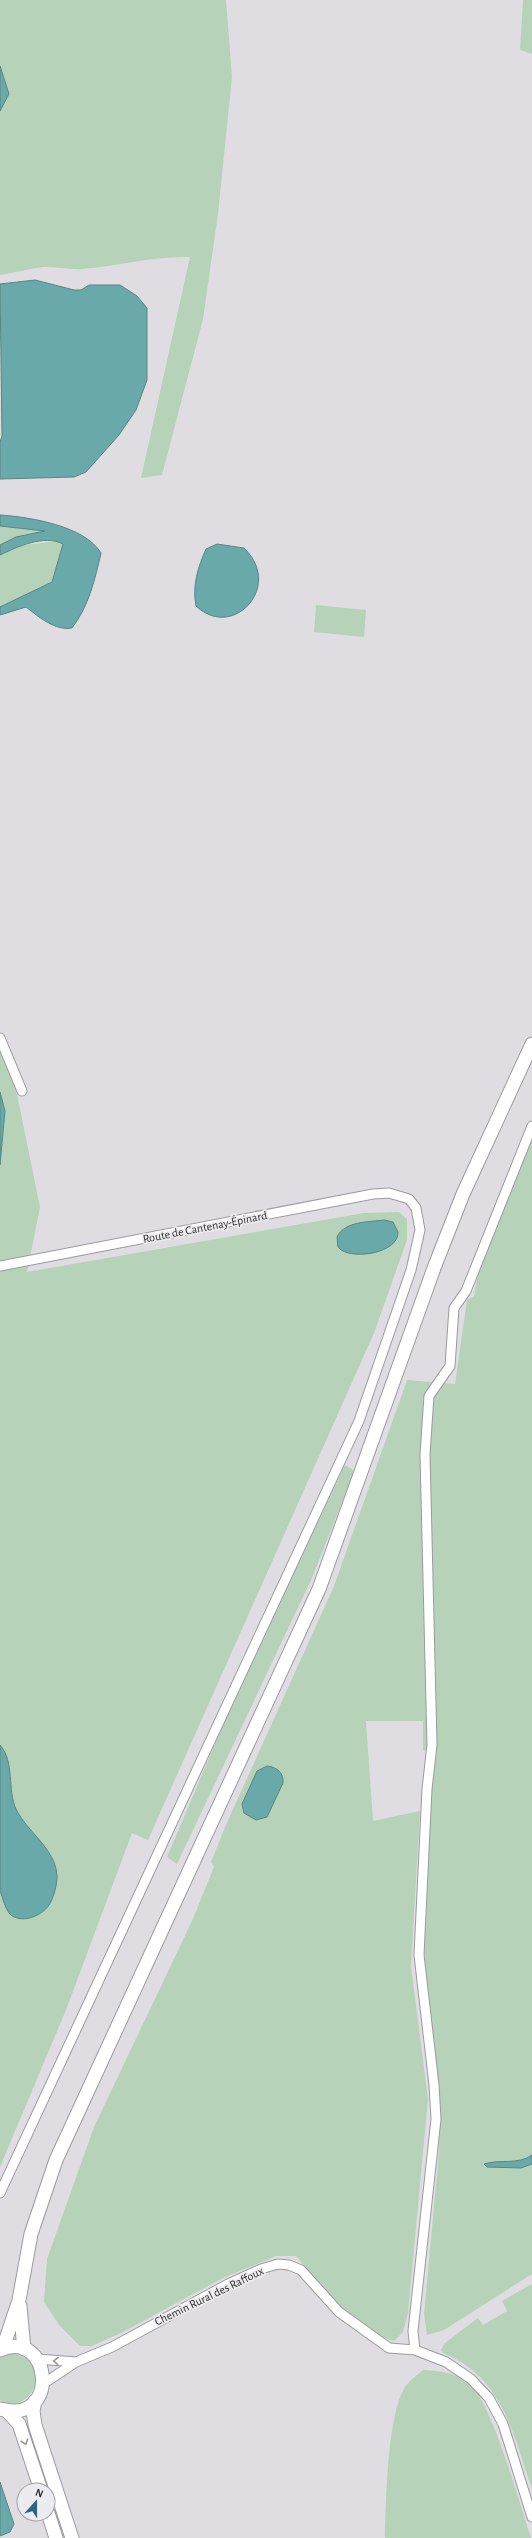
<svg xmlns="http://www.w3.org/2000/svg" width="532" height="2538" font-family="'Alegreya Sans',sans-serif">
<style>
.green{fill:#b6d3b9}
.water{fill:#69a9a9;stroke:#588585}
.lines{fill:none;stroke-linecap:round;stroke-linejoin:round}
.minor-casing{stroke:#9b9a9f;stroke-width:11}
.secondary-casing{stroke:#9b9a9f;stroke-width:15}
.minor{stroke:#fff;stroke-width:9}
.secondary{stroke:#fff;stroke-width:13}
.oneway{stroke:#989898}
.labels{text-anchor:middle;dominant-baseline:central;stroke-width:3.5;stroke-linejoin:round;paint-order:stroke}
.street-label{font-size:12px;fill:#313032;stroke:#ecebf0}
</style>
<rect width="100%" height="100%" fill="#dfdde2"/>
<path class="green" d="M0 0H226L232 77 218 214 203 319 162 475 141 478 190 257C153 256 118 266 82 269 70 270 57 267 45 267 30 268 15 273 0 275Z
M523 0H532V54L520 50Z
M5 525 43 529 45 531 16 537 0 545V526Z
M56 541 63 543 52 582 0 607V555L17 546Z
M316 605 366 610 364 637 314 632Z
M0 1039 11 1065 40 1207 27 1272 364 1213 399 1212 407 1219V1240L374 1333 148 1840 132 1833 66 2010 0 2167Z
M532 1132V2274L444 2330 427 2335 424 2314 439 2152 440 2097 422 1937 433 1752 423 1750V1721H366L373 1821 420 1811 411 1966 428 2099 408 2313 403 2332 394 2341C357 2331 320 2284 296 2256H276L221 2279 123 2332 92 2346H80L60 2326 44 2302 47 2259 94 2127 192 1921 214 1867 211 1862 225 1827 334 1586 407 1380 455 1384 467 1300 474 1296 479 1269Z
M345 1465 353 1470 352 1477 312 1578 177 1864 167 1857 235 1697Z
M532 2284V2489C513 2434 503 2377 443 2353L441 2350 445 2343 478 2318 483 2325 507 2311 502 2301Z
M8 2353C57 2356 33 2419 0 2400V2355Z
M423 2370C435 2370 460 2374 469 2382 491 2401 521 2507 531 2538H385C386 2502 387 2416 405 2387 409 2381 417 2375 423 2370Z"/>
<path class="water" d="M0 66 9 94 0 111Z
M35 280 74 290H81L89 285H120L137 296 147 308V380L136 410 119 435 86 472 74 477 0 479V442L2 436 0 284Z
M0 515C30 517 85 526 101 553 95 579 89 606 72 628 55 631 39 617 26 607L0 615V607L52 582 63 544C44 534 17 547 0 555V545L16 537 45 531 0 526Z
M217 544 244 548C284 586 233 641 196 606 192 586 198 567 206 549Z
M0 1092 5 1111 0 1165Z
M384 1220 393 1222 398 1232C399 1254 348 1261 338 1247L337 1237C344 1221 370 1222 384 1220Z
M0 1745C15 1762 7 1790 16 1809 27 1832 56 1849 57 1876 57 1885 54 1897 49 1905 41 1917 20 1924 10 1914 5 1909 3 1898 0 1891Z
M267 1766C277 1767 284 1773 283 1783L267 1817 256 1820 244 1813 242 1804 257 1771Z
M532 2155V2164L521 2168 487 2167 484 2164C499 2159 519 2165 532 2155Z
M0 2482 14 2524 10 2532 0 2536Z"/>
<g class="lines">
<defs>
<path id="minor" d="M0 1038 22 1091
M0 1266 373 1194 389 1193 409 1199 416 1208 420 1230 411 1270 359 1421 0 2193
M415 2350 413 2331 436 2119 434 2085 419 1955 427 1789 432 1745 425 1454 429 1396 450 1366 454 1308 466 1291 532 1126
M37 2359 76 2362
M43 2384 76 2362 112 2347 228 2284 261 2269 278 2264 289 2265 301 2270 339 2312 389 2348 415 2350 446 2362 471 2379 489 2398 503 2424 532 2517"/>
<path id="secondary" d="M20 2306 24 2349
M3 2348 19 2300 31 2234 56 2160 319 1589 434 1268 463 1194 532 1044
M0 2350C51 2327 62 2426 0 2409
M35 2401 33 2411 35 2425 72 2538
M6 2410 19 2424 41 2490
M48 2513 56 2538"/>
</defs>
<use href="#minor" class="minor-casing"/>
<use href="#secondary" class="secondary-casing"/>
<use href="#minor" class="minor"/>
<use href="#secondary" class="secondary"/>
</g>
<defs><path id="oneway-chevron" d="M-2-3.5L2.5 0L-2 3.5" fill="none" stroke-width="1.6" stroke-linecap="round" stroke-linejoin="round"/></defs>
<g class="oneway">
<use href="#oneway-chevron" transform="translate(56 2361) rotate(-176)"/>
<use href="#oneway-chevron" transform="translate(25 2442) rotate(71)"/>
</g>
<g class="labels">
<g class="street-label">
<text transform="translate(205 1227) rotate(-11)">Route de Cantenay-Épinard</text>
<text transform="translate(209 2296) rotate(-26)">Chemin Rural des Raffoux</text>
</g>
</g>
<g transform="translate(36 2502) rotate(21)"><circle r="19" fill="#ecebf0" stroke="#a1a0a4"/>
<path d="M0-3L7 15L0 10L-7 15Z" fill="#2b667e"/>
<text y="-6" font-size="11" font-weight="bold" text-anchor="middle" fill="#313032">N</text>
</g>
</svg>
